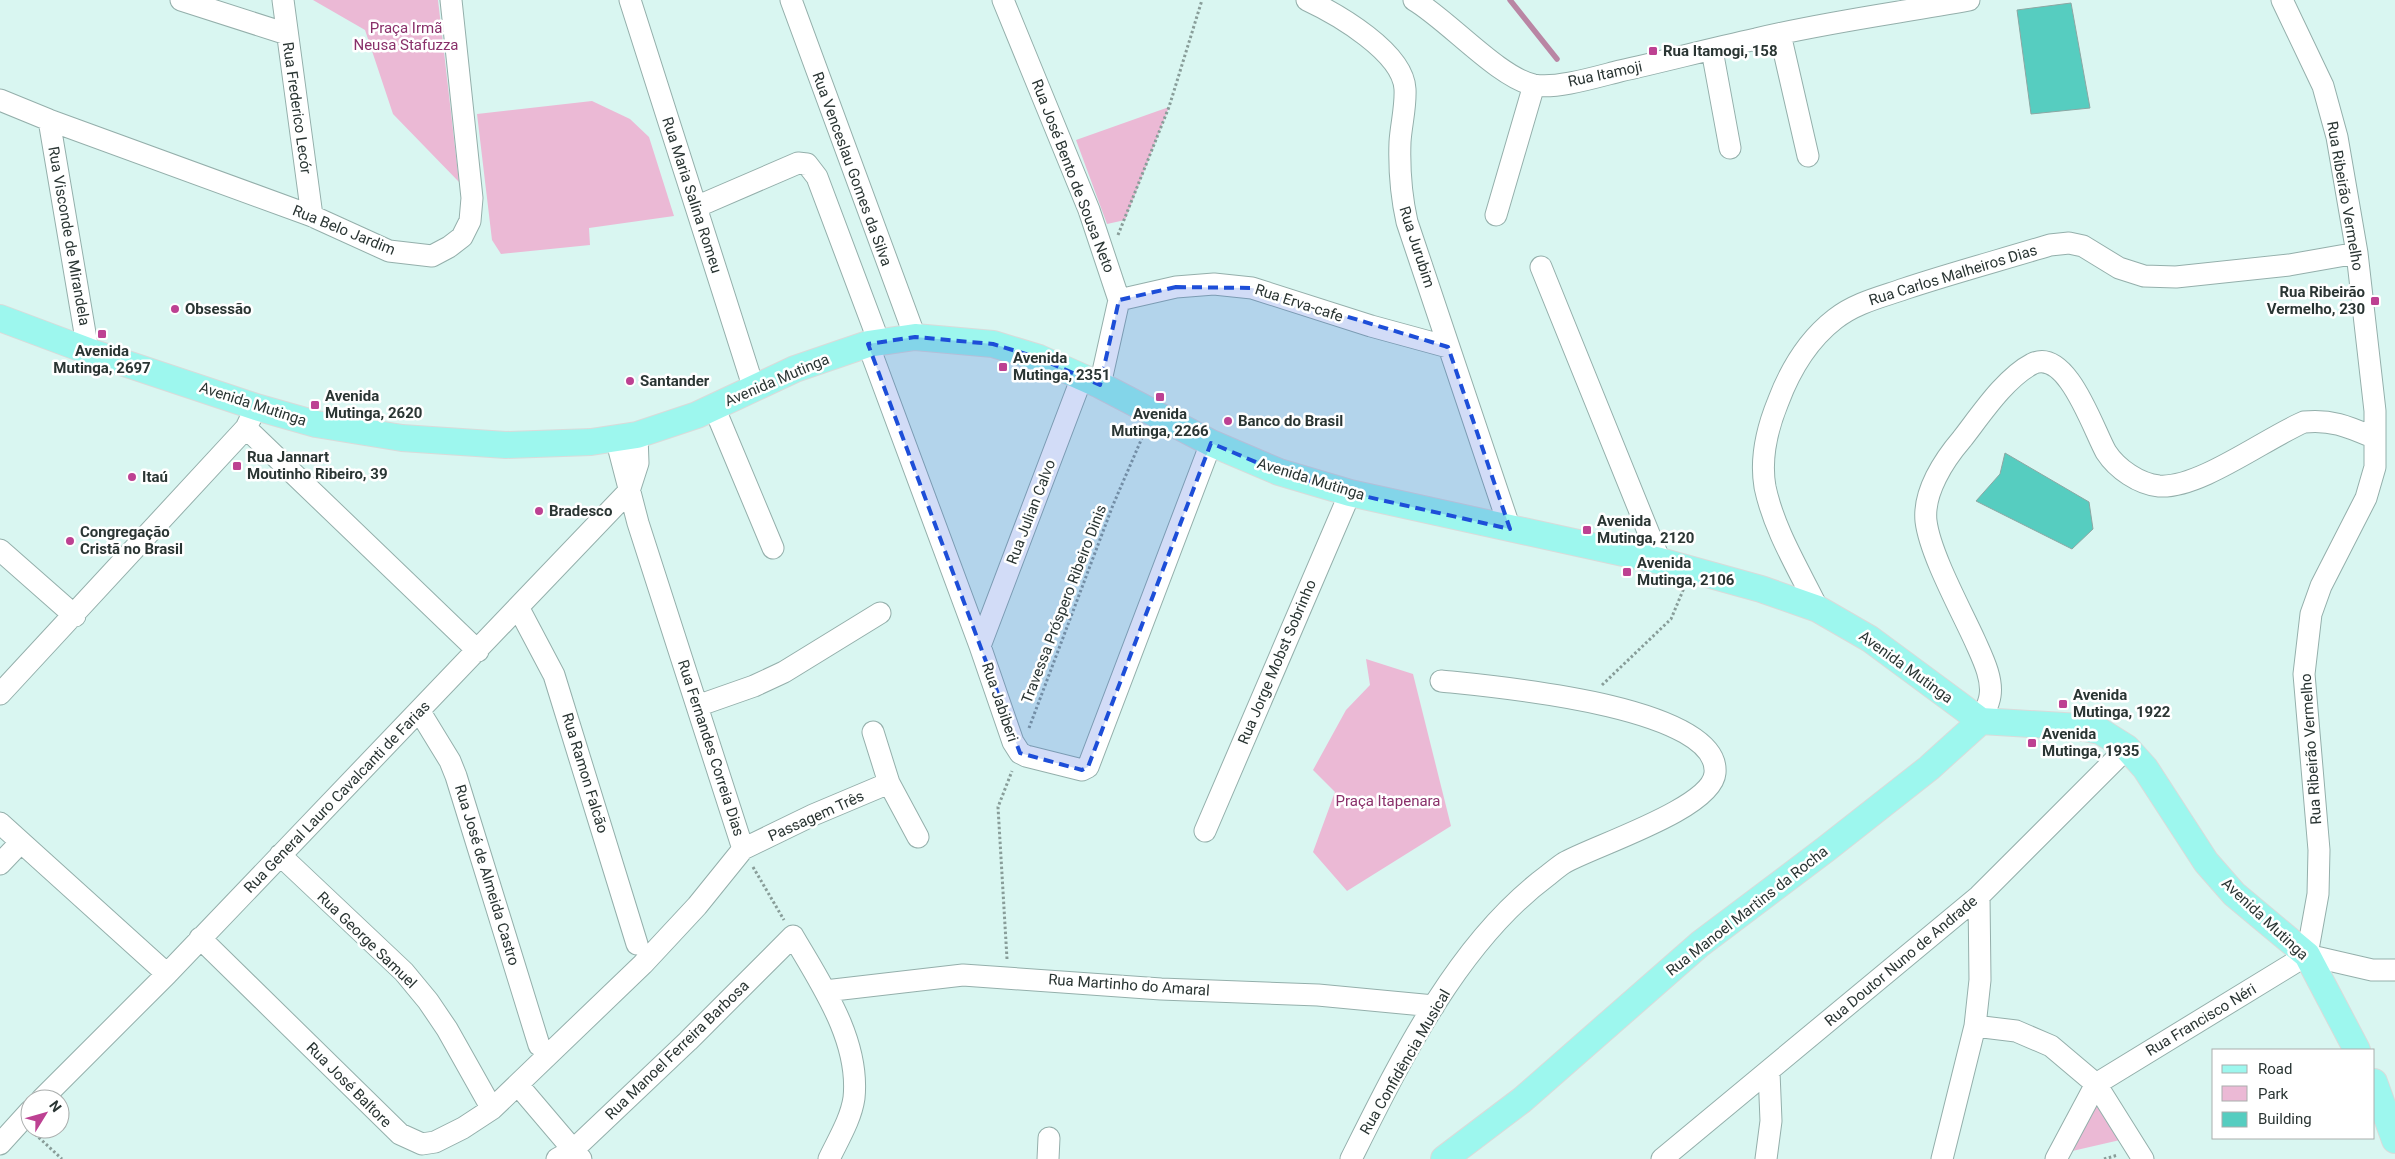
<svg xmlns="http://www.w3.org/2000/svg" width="2395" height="1159" font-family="Roboto,sans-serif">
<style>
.green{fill:#ebb9d5}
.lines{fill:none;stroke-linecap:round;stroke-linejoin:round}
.stream{stroke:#b986a4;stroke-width:5.5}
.building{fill:#56cdc0;stroke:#8ca7a3}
.minor-casing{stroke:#94afab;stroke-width:23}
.major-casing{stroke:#d9dbda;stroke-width:28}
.path{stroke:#889d99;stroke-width:3;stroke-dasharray:2.5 2.5;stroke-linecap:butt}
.minor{stroke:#fff;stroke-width:21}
.major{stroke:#9df7ee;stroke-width:26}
.marked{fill:#1d4ed8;fill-opacity:0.2;stroke:#1d4ed8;stroke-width:4;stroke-dasharray:10 6;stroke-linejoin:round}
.poi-dot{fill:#bd4192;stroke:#fff;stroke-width:2}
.labels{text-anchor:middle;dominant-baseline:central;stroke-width:5;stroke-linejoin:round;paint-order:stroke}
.park-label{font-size:15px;fill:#89306a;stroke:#fff}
.poi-label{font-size:15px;font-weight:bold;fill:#2a3533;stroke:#fff;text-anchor:start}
.street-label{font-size:15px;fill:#2a3533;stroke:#fff}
</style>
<rect width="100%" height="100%" fill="#d9f6f1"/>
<path class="green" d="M313 0H438L459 182 393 114 365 30Z
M592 101 630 119 649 137 674 216 589 228 590 245 501 254 492 240 477 114Z
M1169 107 1125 220 1107 224 1076 140Z
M1366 659 1413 674 1451 826 1347 891 1313 852 1335 792 1313 770 1346 710 1370 685Z
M2097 1106 2120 1140 2068 1152Z"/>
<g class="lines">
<path class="stream" d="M1510 0 1557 59"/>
</g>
<path class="building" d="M2071 3 2090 108 2031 114 2017 10Z
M2005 453 2089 502 2093 529 2072 549 1976 501 2000 474Z"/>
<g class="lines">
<defs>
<path id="minor" d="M181 0 287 34
M283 0 312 216
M630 0 754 389
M791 0 915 337
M1003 0 1089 210 1119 300 1100 385
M1307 0C1337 14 1403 52 1405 89 1406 107 1401 125 1400 142 1399 170 1401 195 1407 222L1510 529
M1414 0C1448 20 1499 78 1534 85 1557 89 1596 77 1620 71 1665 61 1710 49 1756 39 1826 22 1898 13 1969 0
M2282 0 2323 86 2337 137 2357 253 2375 411V467L2366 498 2321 586 2311 614 2304 674 2319 850 2318 894 2307 955
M1780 34 1808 156
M1712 50 1730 148
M0 100 49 120 312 216 389 251 432 256 449 247 462 237 470 221 472 198 451 0
M49 120 88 351
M696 207 798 163 807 164 817 177 879 342
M1496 215 1534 85
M1541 267 1660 561
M1119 300 1176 287 1214 284 1252 288 1371 326 1448 347
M868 344 980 646 1013 742 1020 753 1026 756 1082 770 1088 767 1211 443
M714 407 773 548
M246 428 478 651
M616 438 638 523 743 849
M0 550 75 616
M518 607 554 675 637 944
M1818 609C1799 570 1774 530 1765 487 1760 458 1767 429 1778 402 1790 370 1808 340 1835 319 1855 303 1881 297 1904 289 1952 273 2001 260 2050 245L2069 243 2083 246 2119 268 2144 276 2176 277 2289 265 2357 253
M980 646 1082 377
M0 694 246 428 256 407
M697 706 754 686 784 672 880 613
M420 712 450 761 456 776 539 1045
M1981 721C1984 713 1989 704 1990 696 1993 678 1982 657 1975 641 1961 610 1930 554 1926 521 1923 492 1944 460 1962 439 1980 416 2005 378 2032 364 2067 347 2093 429 2106 452 2117 469 2139 484 2159 486 2199 489 2266 438 2304 422 2332 419 2349 427 2375 438
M873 732 889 783 918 837
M0 823 167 974
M1205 831 1350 493
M280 855 404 972 428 1001 447 1029 492 1109
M0 864 21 842
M200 938 400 1134 422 1144 435 1142 463 1128 492 1109 643 964 697 906 743 849 813 815 889 783
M2307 955 2372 970H2395
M825 991 963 975 1161 989 1318 995 1434 1006
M1975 1026 2016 1031 2051 1046 2096 1084 2143 1159
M518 1085 581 1159
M42 1099 167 974 629 491 638 463 637 435
M0 1144 30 1111
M557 1159 573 1150 688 1041 793 936C821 984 860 1040 854 1098 851 1119 838 1140 829 1159
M1048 1159 1049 1138
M1351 1159C1400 1061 1457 943 1547 876 1552 872 1558 867 1564 863 1593 846 1712 809 1715 773 1721 705 1488 686 1441 681
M1662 1159 1979 896 2127 748
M1766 1159 1771 1121 1769 1072
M1942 1159 1975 1026 1980 980 1979 896
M2056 1159 2096 1084 2307 955"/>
<path id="major" d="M0 318 88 351 256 407 316 424 402 438 506 445 591 442 637 435 697 415 795 369 868 344 915 337 993 344 1039 358 1100 385 1211 443 1279 472 1350 493 1660 561 1761 589 1818 609 1870 639 1981 721 2080 727 2100 731 2127 748 2145 768 2206 862 2234 894 2307 955 2357 1050
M2374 1082 2395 1140
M1444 1159 1522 1100 1700 944 1826 849 1929 768 1981 721"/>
</defs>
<use href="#minor" class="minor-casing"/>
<use href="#major" class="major-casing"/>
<path class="path" d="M1118 235 1169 107 1202 0
M1602 685 1671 619 1684 588
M1029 728 1113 505 1145 431
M753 867 784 920
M1007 959 998 807 1012 771
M35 1134 62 1159
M2104 1159 2118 1155"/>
<use href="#minor" class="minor"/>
<use href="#major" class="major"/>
</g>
<path class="marked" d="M1176 287 1252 288 1448 347 1510 529 1350 493 1279 472 1211 443 1088 767 1082 770 1020 753 868 344 915 337 993 344 1039 358 1100 385 1119 300Z"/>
<g class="poi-dot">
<rect x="1648" y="46" width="10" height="10" rx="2.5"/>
<rect x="2370" y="296" width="10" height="10" rx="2.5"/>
<circle cx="175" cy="309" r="5"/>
<rect x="97" y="329" width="10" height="10" rx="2.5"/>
<rect x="998" y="362" width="10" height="10" rx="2.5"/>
<circle cx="630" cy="381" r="5"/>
<rect x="1155" y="392" width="10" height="10" rx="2.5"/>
<rect x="310" y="400" width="10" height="10" rx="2.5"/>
<circle cx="1228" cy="421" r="5"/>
<rect x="232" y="461" width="10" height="10" rx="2.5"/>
<circle cx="132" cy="477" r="5"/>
<circle cx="539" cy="511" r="5"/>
<rect x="1582" y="525" width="10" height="10" rx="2.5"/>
<circle cx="70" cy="541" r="5"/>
<rect x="1622" y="567" width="10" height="10" rx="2.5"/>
<rect x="2058" y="699" width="10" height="10" rx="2.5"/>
<rect x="2027" y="738" width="10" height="10" rx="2.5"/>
</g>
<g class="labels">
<g class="park-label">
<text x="406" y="28">Praça Irmã<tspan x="406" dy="17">Neusa Stafuzza</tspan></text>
<text x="1388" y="801">Praça Itapenara</text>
</g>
<g class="poi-label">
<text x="1663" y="51">Rua Itamogi, 158</text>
<text x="2365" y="292" text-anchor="end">Rua Ribeirão<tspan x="2365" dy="17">Vermelho, 230</tspan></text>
<text x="185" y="309">Obsessão</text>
<text x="102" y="351" text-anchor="middle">Avenida<tspan x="102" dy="17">Mutinga, 2697</tspan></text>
<text x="1013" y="358">Avenida<tspan x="1013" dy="17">Mutinga, 2351</tspan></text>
<text x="640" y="381">Santander</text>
<text x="325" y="396">Avenida<tspan x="325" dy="17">Mutinga, 2620</tspan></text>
<text x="1160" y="414" text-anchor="middle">Avenida<tspan x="1160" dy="17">Mutinga, 2266</tspan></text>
<text x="1238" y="421">Banco do Brasil</text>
<text x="247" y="457">Rua Jannart<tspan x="247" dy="17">Moutinho Ribeiro, 39</tspan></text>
<text x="142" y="477">Itaú</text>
<text x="549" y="511">Bradesco</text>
<text x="1597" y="521">Avenida<tspan x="1597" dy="17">Mutinga, 2120</tspan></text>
<text x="80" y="532">Congregação<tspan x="80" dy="17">Cristã no Brasil</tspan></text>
<text x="1637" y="563">Avenida<tspan x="1637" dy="17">Mutinga, 2106</tspan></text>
<text x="2073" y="695">Avenida<tspan x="2073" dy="17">Mutinga, 1922</tspan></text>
<text x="2042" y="734">Avenida<tspan x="2042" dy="17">Mutinga, 1935</tspan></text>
</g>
<g class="street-label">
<text transform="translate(1605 74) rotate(-12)">Rua Itamoji</text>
<text transform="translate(297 108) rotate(82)">Rua Frederico Lecór</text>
<text transform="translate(852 169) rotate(70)">Rua Venceslau Gomes da Silva</text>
<text transform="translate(1073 176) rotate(69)">Rua José Bento de Sousa Neto</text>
<text transform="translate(692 195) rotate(72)">Rua Maria Salina Romeu</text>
<text transform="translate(2345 196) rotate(80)">Rua Ribeirão Vermelho</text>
<text transform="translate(344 230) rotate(22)">Rua Belo Jardim</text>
<text transform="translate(69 236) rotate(80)">Rua Visconde de Mirandela</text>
<text transform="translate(1417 247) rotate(72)">Rua Jurubim</text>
<text transform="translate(1953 275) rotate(-17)">Rua Carlos Malheiros Dias</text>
<text transform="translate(1299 303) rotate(18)">Rua Erva-cafe</text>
<text transform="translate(777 380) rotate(-23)">Avenida Mutinga</text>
<text transform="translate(253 404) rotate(18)">Avenida Mutinga</text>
<text transform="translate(1311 479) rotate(17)">Avenida Mutinga</text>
<text transform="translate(1031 512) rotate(-69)">Rua Julian Calvo</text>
<text transform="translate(1064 604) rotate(-69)">Travessa Próspero Ribeiro Dinis</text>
<text transform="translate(1277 662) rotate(-67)">Rua Jorge Mobst Sobrinho</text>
<text transform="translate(1906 667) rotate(36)">Avenida Mutinga</text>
<text transform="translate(1000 702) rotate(71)">Rua Jabiberi</text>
<text transform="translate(711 748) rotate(72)">Rua Fernandes Correia Dias</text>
<text transform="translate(2311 749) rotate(-94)">Rua Ribeirão Vermelho</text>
<text transform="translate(585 773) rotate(73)">Rua Ramon Falcão</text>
<text transform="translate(337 797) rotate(-46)">Rua General Lauro Cavalcanti de Farias</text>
<text transform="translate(816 816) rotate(-24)">Passagem Três</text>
<text transform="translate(487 875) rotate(73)">Rua José de Almeida Castro</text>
<text transform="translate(1747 911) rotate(-38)">Rua Manoel Martins da Rocha</text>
<text transform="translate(2265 919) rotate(43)">Avenida Mutinga</text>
<text transform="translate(367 940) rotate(44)">Rua George Samuel</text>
<text transform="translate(1901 961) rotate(-40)">Rua Doutor Nuno de Andrade</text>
<text transform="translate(1129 985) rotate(4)">Rua Martinho do Amaral</text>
<text transform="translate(2201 1020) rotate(-31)">Rua Francisco Néri</text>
<text transform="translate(677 1050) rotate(-44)">Rua Manoel Ferreira Barbosa</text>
<text transform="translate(1405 1062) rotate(-60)">Rua Confidência Musical</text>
<text transform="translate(349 1085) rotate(45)">Rua José Baltore</text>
</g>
</g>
<rect x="2212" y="1049" width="162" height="90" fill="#ffffff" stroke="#aaaead"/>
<rect x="2222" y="1065" width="25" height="8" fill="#9df7ee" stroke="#aaaead"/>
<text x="2258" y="1074" font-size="15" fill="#2a3533">Road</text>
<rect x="2222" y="1086" width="25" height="15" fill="#ebb9d5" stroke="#aaaead"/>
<text x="2258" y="1099" font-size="15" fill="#2a3533">Park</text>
<rect x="2222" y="1112" width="25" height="15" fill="#56cdc0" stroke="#aaaead"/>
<text x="2258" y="1124" font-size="15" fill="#2a3533">Building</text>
<g transform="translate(45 1114) rotate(53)"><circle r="24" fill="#ffffff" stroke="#aaaead"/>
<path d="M0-4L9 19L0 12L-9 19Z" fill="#bd4192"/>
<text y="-8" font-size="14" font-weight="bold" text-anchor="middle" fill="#2a3533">N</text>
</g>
</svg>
